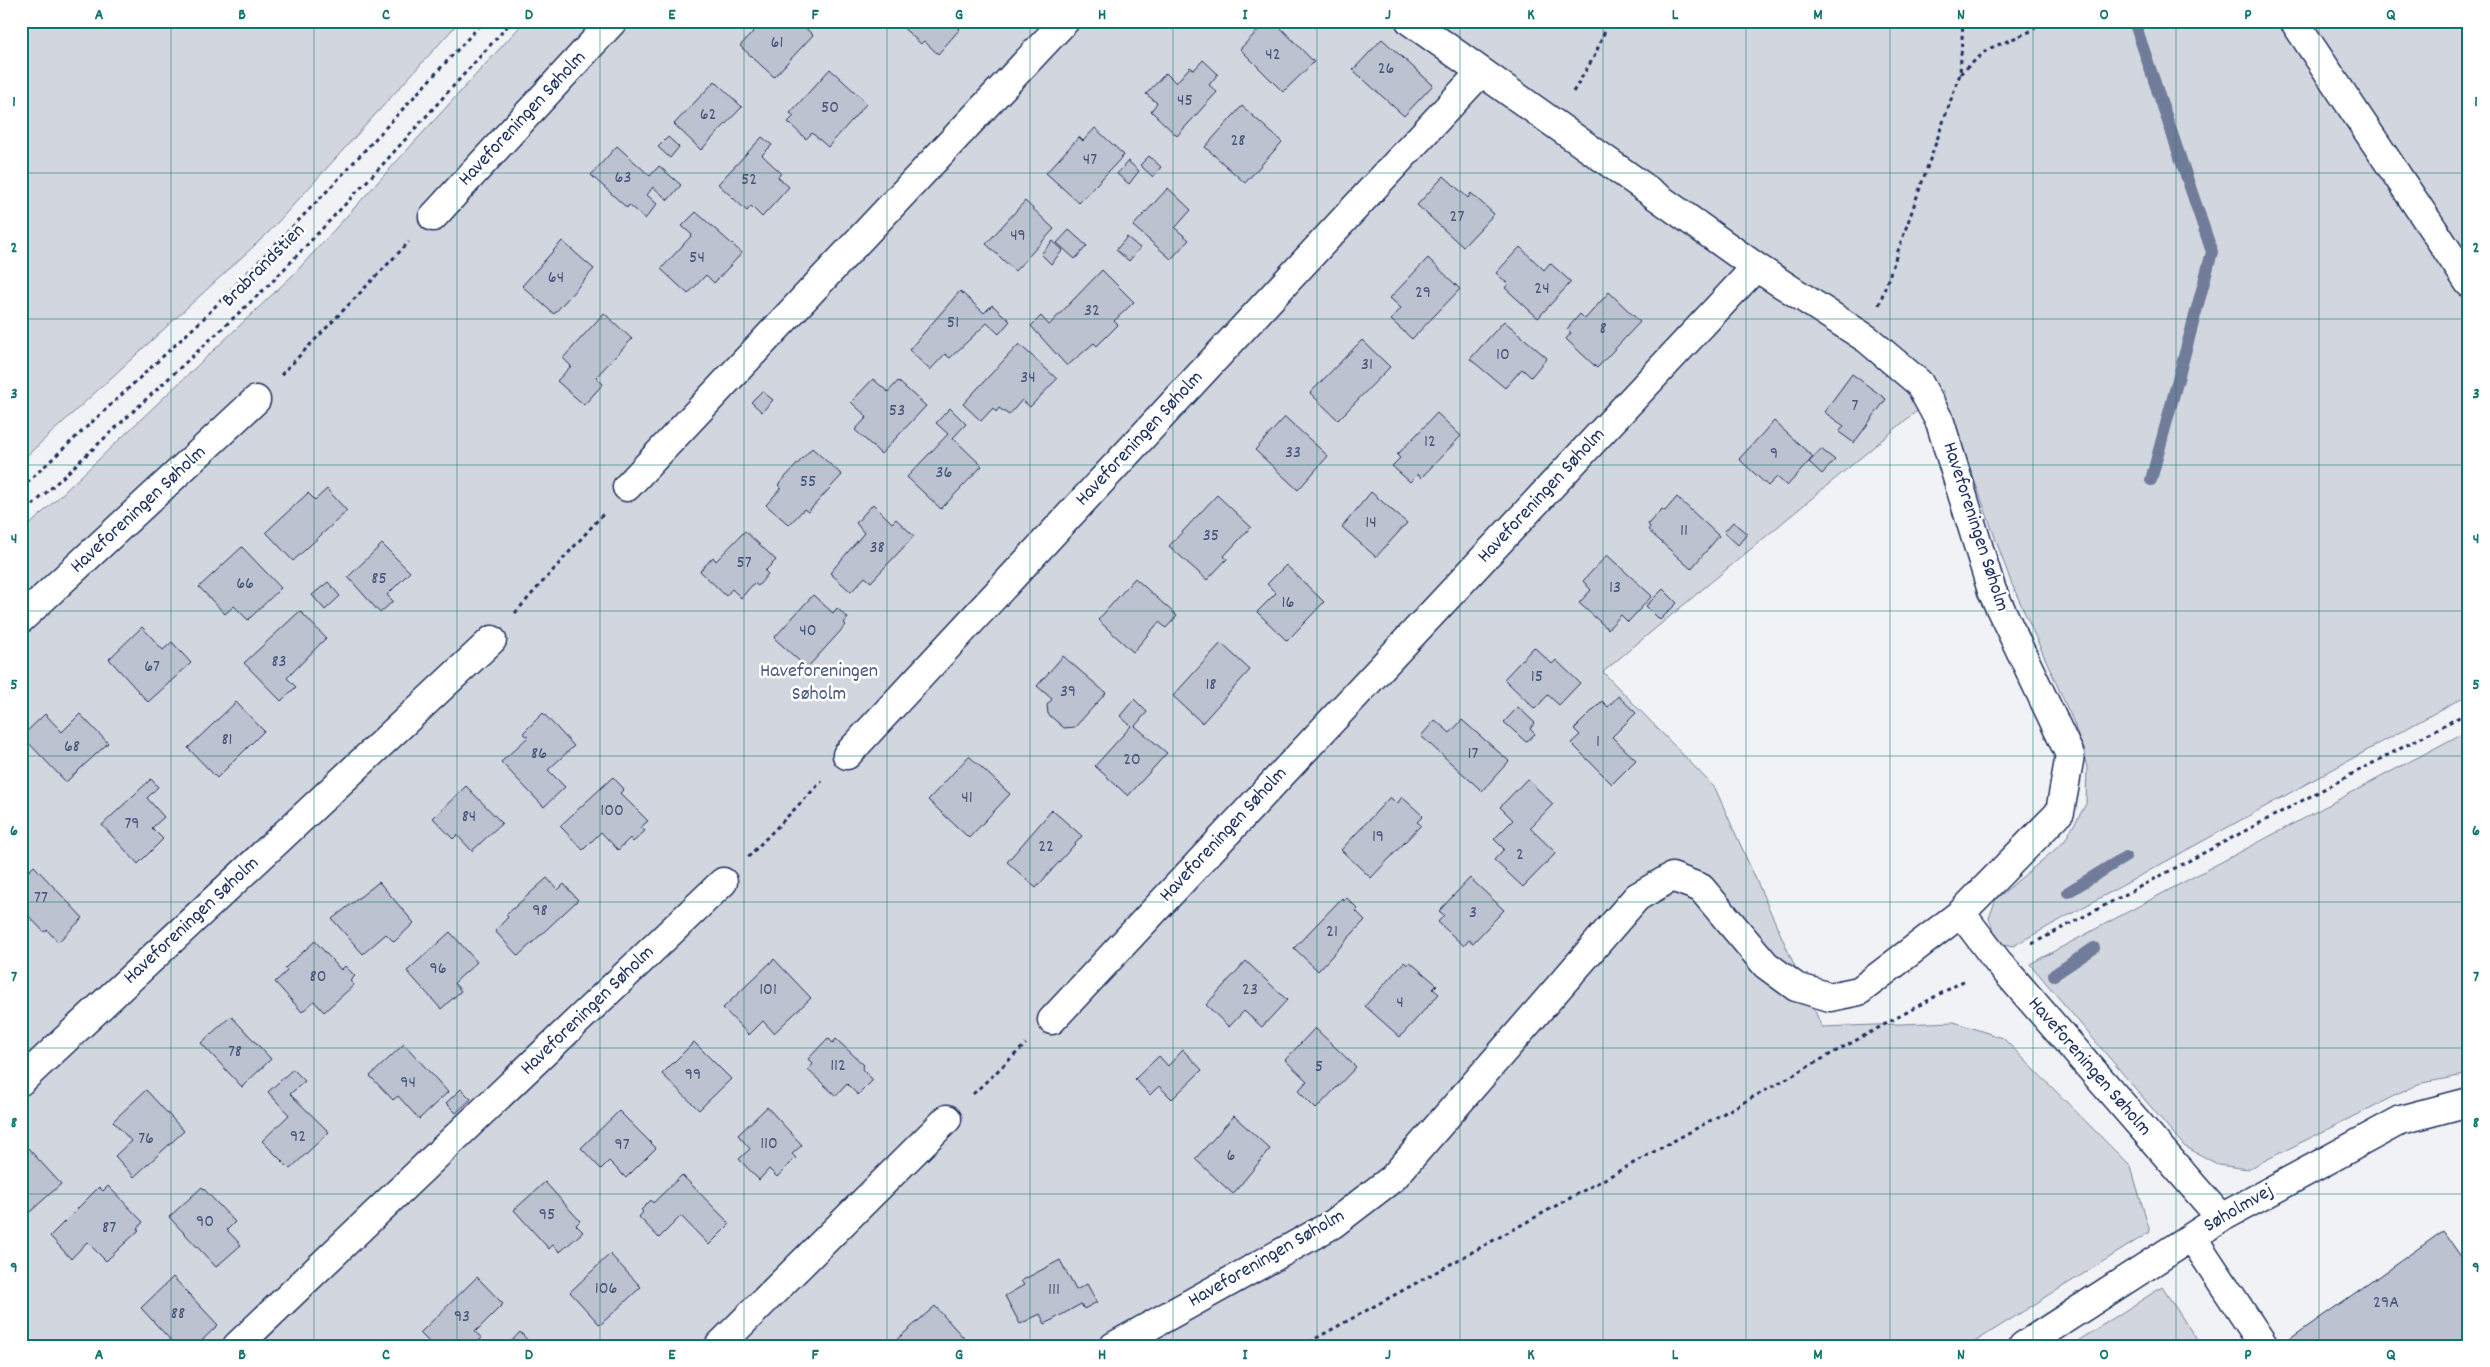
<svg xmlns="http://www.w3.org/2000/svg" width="2490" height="1367" font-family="Dekko,sans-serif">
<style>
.green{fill:#d2d6df;stroke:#76829e}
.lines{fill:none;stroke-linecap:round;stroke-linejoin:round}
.stream{stroke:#707c9a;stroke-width:12}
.building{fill:#bcc2d0;stroke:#1b2f5e}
.minor-casing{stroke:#1b2f5e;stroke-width:31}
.path{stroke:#1b2f5e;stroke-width:3;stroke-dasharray:4 4;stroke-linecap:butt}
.minor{stroke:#fff;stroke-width:28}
.grid{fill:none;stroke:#0f766e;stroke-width:1;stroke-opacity:0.55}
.labels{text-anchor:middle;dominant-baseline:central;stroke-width:5;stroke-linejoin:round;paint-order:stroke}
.number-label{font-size:18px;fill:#43547a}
.street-label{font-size:20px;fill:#1b2f5e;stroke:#fff}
.park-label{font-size:20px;fill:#49597e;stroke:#fff}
.neatline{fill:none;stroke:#0f766e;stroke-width:2}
.grid-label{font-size:16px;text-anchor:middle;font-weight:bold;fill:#0f766e}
</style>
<rect width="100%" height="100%" fill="#f1f2f5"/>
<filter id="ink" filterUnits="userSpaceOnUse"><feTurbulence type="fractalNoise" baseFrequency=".02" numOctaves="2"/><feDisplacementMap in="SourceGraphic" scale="10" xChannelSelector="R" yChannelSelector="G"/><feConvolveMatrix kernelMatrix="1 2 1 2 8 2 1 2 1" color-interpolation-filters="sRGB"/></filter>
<g filter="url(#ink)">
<path class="green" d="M21 21H460L268 233 21 461Z
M525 21H2469V267L2324 88 2469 302V694L2013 946 1998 943 1989 918 1996 899 2064 842 2086 804 2087 767 2074 723 2011 582 1942 390 1603 672 1715 788 1822 1027 1954 1022 2003 1038 2131 1167 2150 1232 1968 1346H21V533L293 275Z
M2469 730V1074L2418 1084 2248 1169 2219 1165 2184 1146 2030 964Z
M2162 1287 2201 1346H2070Z"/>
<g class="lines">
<path class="stream" d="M2134 21 2212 252 2151 480
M2068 892 2125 857
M2054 975 2094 948"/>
</g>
<path class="building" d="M763 21H798L813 35 774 77 740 46Z
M896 21H951L960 29 938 54 924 41 921 44Z
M1201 21H1214L1208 28Z
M1267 21H1274L1314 62 1283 92 1240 49Z
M1382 39 1433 85 1404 116 1353 70Z
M1203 60 1218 74 1209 85 1217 92 1177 136 1151 111 1157 103 1146 94 1166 73 1176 83 1190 67 1194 70Z
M830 69 867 103 828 147 812 133 806 139 788 122 794 116 790 113Z
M715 81 742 107 701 150 674 124Z
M1242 106 1282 142 1245 183 1205 147Z
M1095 128 1124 155 1079 203 1046 173 1079 137 1083 141Z
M668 137 679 147 670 158 658 147Z
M762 137 772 145 762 155 781 173 778 177 789 187 762 217 751 206 747 211 718 184Z
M617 146 650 176 659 166 681 185 668 200 653 187 647 195 657 204 645 219 629 205 627 208 591 175Z
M1149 156 1161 167 1153 177 1140 165Z
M1128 161 1139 171 1129 184 1117 174Z
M1444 176 1468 198 1471 193 1494 214 1463 247 1417 205Z
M1168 188 1191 210 1175 228 1189 240 1171 259 1133 226Z
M1025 201 1054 229 1015 271 986 244Z
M696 212 742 253 714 283 706 275 688 294 661 269 692 235 682 226Z
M1069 230 1087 246 1075 259 1057 243Z
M1127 237 1140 248 1129 261 1116 250Z
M562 241 594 269 554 314 522 286Z
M1053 241 1063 250 1051 264 1041 254Z
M1520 247 1544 270 1550 263 1571 282 1538 318 1505 288 1508 284 1496 273Z
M1428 258 1460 289 1412 339 1391 320 1401 308 1390 298Z
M1102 270 1134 302 1114 321 1118 325 1097 346 1094 343 1067 366 1031 326 1041 316 1049 325Z
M960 291 984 313 992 305 1010 321 999 334 987 323 950 358 945 354 930 370 909 350Z
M1609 292 1640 322 1597 368 1566 339 1571 333 1567 329 1580 314 1585 319Z
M604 313 632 339 596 377 603 384 584 405 557 381 571 366 563 358Z
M1504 321 1547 358 1531 377 1522 369 1505 388 1470 359Z
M1362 340 1390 367 1338 420 1310 393Z
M1019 344 1057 379 1030 407 1022 400 1009 415 999 408 996 412 993 408 981 421 963 404Z
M1852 374 1886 399 1854 443 1839 432 1844 426 1824 412Z
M873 379 888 392 898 381 926 406 881 454 855 430 867 417 851 402Z
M762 391 773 400 762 412 751 402Z
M950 408 966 424 953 438 982 466 941 509 907 477 948 434 936 423Z
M1437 413 1461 436 1421 478 1418 474 1410 482 1392 466 1400 458 1397 455Z
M1285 417 1328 456 1298 490 1255 450Z
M1774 421 1813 457 1787 486 1777 477 1768 486 1739 459Z
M812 448 842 475 808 512 804 509 789 525 766 505 781 488 778 485Z
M1821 449 1835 460 1822 474 1809 462Z
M327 489 347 511 293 561 266 532 308 493 315 500Z
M1371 492 1407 523 1376 557 1342 527Z
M1217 495 1251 527 1224 556 1227 559 1207 580 1169 546Z
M1677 497 1719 536 1691 569 1648 530 1650 527 1648 524 1662 509 1665 511Z
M873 504 892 523 896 519 914 536 871 582 865 577 851 592 830 573 864 533 856 523Z
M1733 522 1747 534 1738 545 1724 532Z
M745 531 776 560 765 571 768 574 758 586 754 583 741 598 732 589 726 596 700 571 713 557 716 561Z
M382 544 410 572 387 595 393 601 380 613 348 577Z
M242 547 281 588 248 620 234 606 225 614 199 587Z
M1607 555 1652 596 1628 622 1621 615 1608 629 1579 603 1591 590 1583 581Z
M1286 565 1324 602 1287 641 1257 612 1276 593 1267 584Z
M1135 578 1177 616 1166 628 1159 622 1133 652 1098 620Z
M328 582 340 596 325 610 312 595Z
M1663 589 1677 603 1660 620 1646 606Z
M813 595 833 613 837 608 848 618 844 623 846 625 807 668 774 638Z
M300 611 326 638 287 678 296 687 281 701 244 663Z
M142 627 163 650 172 642 191 663 148 702 109 659Z
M1221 643 1250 670 1202 723 1173 696Z
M1534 647 1552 664 1556 660 1580 683 1559 705 1548 695 1535 709 1504 679Z
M1063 656 1106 693 1075 727 1064 728 1048 714 1047 705 1052 699 1037 686Z
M1618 696 1636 713 1612 737 1636 760 1612 784 1571 743 1580 735 1574 729 1602 701 1608 707Z
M1134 699 1147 712 1135 726 1167 753 1128 796 1095 766 1131 726 1120 716Z
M236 702 264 731 217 778 188 748Z
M1518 707 1535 723 1530 729 1535 734 1526 742 1504 722Z
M543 713 574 746 548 770 565 787 544 807 501 762 528 737 523 733Z
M45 714 62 732 80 714 108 743 66 782 22 736Z
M1435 720 1450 733 1462 720 1509 761 1482 791 1421 736Z
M969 756 1010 794 969 838 928 800Z
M613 777 624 789 620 793 648 821 641 827 645 831 633 842 630 838 618 850 601 832 583 850 560 826Z
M151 779 158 787 147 798 164 817 152 828 163 839 138 864 102 825Z
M1527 779 1553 804 1530 828 1556 853 1523 887 1494 860 1504 849 1494 839 1513 820 1500 807Z
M466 786 502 823 472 851 457 835 453 839 433 818Z
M1390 797 1397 804 1402 797 1423 816 1417 822 1421 825 1371 878 1341 850Z
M1052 810 1082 836 1036 888 1007 862Z
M34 866 83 918 58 942 47 930 44 932 21 908V879Z
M547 878 558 890 564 884 578 900 518 956 495 931 508 917 506 915Z
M1470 878 1504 910 1473 943 1469 940 1464 946 1438 922 1444 915 1439 911Z
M379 882 414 923 394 942 386 934 363 954 332 919Z
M1342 898 1344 900 1347 898 1358 909 1356 911 1365 920 1318 971 1294 948Z
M450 932 477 962 454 983 461 991 441 1009 407 971Z
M315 941 341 970 345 966 355 976 350 981 354 985 324 1012 314 1001 302 1012 275 982 287 971 285 968Z
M774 959 811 998 774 1033 763 1021 749 1035 723 1008Z
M1246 961 1287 1000 1262 1027 1244 1011 1229 1027 1206 1005Z
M1404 962 1407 965 1410 962 1437 985 1433 989 1439 994 1400 1037 1365 1006Z
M231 1016 271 1059 242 1087 201 1043Z
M1315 1028 1356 1067 1316 1109 1298 1091 1307 1081 1285 1060Z
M828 1038 833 1043 836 1039 864 1065 862 1069 873 1080 858 1095 847 1084 836 1096 808 1070 813 1064 808 1059Z
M694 1042 731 1079 699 1110 662 1074Z
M404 1044 448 1092 419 1119 398 1096 393 1100 370 1076Z
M1183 1050 1202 1070 1172 1099 1159 1086 1150 1095 1135 1079 1159 1056 1168 1066Z
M293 1069 305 1081 290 1094 329 1132 290 1169 262 1141 289 1115 268 1092Z
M461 1089 471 1099 456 1113 446 1103Z
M146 1090 184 1131 134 1177 115 1156 131 1141 113 1121Z
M767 1107 802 1145 792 1154 796 1158 777 1177 769 1169 759 1180 739 1159 750 1149 738 1135Z
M619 1111 656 1148 626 1178 609 1161 601 1169 581 1148Z
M1234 1116 1270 1149 1233 1194 1195 1159Z
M27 1147 61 1184 21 1220V1152Z
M682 1175 730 1224 709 1245 681 1216 659 1238 639 1217 643 1212 641 1210 651 1200 653 1203Z
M545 1182 580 1221 576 1225 583 1232 560 1252 553 1245 549 1249 514 1210Z
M108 1186 143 1222 137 1229 139 1230 106 1261 87 1242 71 1259 50 1236 99 1187 103 1191Z
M202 1187 235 1222 227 1230 241 1245 216 1267 169 1217Z
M2443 1231 2469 1268V1346H2290L2287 1341Z
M610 1254 641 1287 600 1325 570 1292Z
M1060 1260 1076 1290 1087 1284 1097 1302 1084 1309 1081 1304 1045 1324 1040 1314 1020 1324 1005 1296 1024 1285 1021 1281Z
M173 1277 218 1325 196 1346H176L141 1308Z
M477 1277 503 1304 475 1332 482 1338 473 1346H433L420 1333Z
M935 1306 971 1346H898L894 1342Z
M520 1332 533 1346H507Z"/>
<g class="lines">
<defs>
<path id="minor" d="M2294 21 2469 283
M433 217 613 21
M627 487 1065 21
M21 619 256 400
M847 755 1480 73
M1961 913 1998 962 2221 1218
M1052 1020 1756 267
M21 1081 492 640
M2192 1237 2264 1346
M237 1346 723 882
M719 1346 947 1119
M1114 1346 1333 1224 1393 1178 1637 897 1672 877 1701 888 1766 965 1796 987 1830 997 1859 991 1961 913 2060 812 2070 755 1992 591 1940 422 1919 383 1867 339 1756 267 1410 21
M2023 1346 2221 1218 2401 1120 2469 1102"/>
</defs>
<use href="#minor" class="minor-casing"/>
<path class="path" d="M1960 74 1988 49 2029 32 2043 21
M1573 92 1595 55 1609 21
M1879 305 1960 74 1963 21
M281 375 409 242
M21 488 201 321 329 189 484 21
M21 516 272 282 384 163 512 21
M515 613 604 513
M748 857 822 781
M2032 944 2469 712
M973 1094 1026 1044
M1302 1346 1967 979"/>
<use href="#minor" class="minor"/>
</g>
</g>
<path class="grid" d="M171 21V1346M314 21V1346M457 21V1346M600 21V1346M744 21V1346M887 21V1346M1030 21V1346M1173 21V1346M1317 21V1346M1460 21V1346M1603 21V1346M1746 21V1346M1890 21V1346M2033 21V1346M2176 21V1346M2319 21V1346M21 173H2469M21 319H2469M21 465H2469M21 611H2469M21 756H2469M21 902H2469M21 1048H2469M21 1194H2469"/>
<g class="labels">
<g class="number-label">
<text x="777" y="43">61</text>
<text x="1273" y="55">42</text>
<text x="1386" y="69">26</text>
<text x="1185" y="101">45</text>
<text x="830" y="108">50</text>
<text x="708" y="115">62</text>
<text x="1238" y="141">28</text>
<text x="1090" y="160">47</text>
<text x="623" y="178">63</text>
<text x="749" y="180">52</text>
<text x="1457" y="217">27</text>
<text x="1018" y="236">49</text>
<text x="697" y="258">54</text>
<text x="556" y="278">64</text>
<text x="1542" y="289">24</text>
<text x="1423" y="293">29</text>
<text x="1092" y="311">32</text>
<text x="953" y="323">51</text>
<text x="1603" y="329">8</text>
<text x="1503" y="355">10</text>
<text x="1367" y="365">31</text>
<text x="1028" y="378">34</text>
<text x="1855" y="406">7</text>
<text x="897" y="411">53</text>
<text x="1430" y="442">12</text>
<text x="1293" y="453">33</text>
<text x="1774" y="454">9</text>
<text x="944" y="473">36</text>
<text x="808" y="482">55</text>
<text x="1371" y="523">14</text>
<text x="1684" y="531">11</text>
<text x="1211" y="536">35</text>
<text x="877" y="548">38</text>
<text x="744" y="563">57</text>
<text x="379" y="579">85</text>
<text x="245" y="584">66</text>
<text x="1615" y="588">13</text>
<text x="1288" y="603">16</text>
<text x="808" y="631">40</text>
<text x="279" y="662">83</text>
<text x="152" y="667">67</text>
<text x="1537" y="677">15</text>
<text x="1211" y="685">18</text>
<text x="1068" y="692">39</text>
<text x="227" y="740">81</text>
<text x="1598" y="742">1</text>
<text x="72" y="747">68</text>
<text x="539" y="754">86</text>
<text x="1473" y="754">17</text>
<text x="1132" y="760">20</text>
<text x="967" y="798">41</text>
<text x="612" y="811">100</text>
<text x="469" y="817">84</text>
<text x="132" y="824">79</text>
<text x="1378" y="837">19</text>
<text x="1046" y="847">22</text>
<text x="1520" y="855">2</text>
<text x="41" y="898">77</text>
<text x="540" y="911">98</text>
<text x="1473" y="913">3</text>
<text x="1332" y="932">21</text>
<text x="438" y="969">96</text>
<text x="318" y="977">80</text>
<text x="768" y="990">101</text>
<text x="1250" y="990">23</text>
<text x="1400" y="1003">4</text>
<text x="235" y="1052">78</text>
<text x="838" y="1066">112</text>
<text x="1319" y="1067">5</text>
<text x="693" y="1075">99</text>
<text x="408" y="1083">94</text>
<text x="298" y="1137">92</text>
<text x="146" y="1139">76</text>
<text x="769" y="1144">110</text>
<text x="622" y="1145">97</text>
<text x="1231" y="1156">6</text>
<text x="547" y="1215">95</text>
<text x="205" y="1222">90</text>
<text x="109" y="1228">87</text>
<text x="606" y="1289">106</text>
<text x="1054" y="1290">111</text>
<text x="2386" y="1303">29A</text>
<text x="178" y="1314">88</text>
<text x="462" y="1317">93</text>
</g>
<g class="street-label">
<text transform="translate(523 119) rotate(-47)">Haveforeningen Søholm</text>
<text transform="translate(264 266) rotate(-45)">Brabrandstien</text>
<text transform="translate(1140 439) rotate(-47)">Haveforeningen Søholm</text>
<text transform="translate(1542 496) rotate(-47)">Haveforeningen Søholm</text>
<text transform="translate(139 510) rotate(-43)">Haveforeningen Søholm</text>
<text transform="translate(1975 527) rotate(72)">Haveforeningen Søholm</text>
<text transform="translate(1224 835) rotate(-47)">Haveforeningen Søholm</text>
<text transform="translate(192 921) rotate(-43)">Haveforeningen Søholm</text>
<text transform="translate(588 1011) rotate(-44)">Haveforeningen Søholm</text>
<text transform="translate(2089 1067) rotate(49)">Haveforeningen Søholm</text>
<text transform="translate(2239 1209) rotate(-30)">Søholmvej</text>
<text transform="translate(1267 1259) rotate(-30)">Haveforeningen Søholm</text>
</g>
<g class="park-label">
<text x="819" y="672">Haveforeningen<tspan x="819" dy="23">Søholm</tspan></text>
</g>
</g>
<rect width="2490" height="1367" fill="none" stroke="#fff" stroke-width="55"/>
<rect x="28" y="28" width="2434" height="1312" class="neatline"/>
<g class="grid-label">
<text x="99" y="19">A</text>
<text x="242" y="19">B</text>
<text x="386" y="19">C</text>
<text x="529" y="19">D</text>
<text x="672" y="19">E</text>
<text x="815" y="19">F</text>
<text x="959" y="19">G</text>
<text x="1102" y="19">H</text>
<text x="1245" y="19">I</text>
<text x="1388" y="19">J</text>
<text x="1531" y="19">K</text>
<text x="1675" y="19">L</text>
<text x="1818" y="19">M</text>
<text x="1961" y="19">N</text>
<text x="2104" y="19">O</text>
<text x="2248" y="19">P</text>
<text x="2391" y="19">Q</text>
<text x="14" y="106">1</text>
<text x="2476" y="106">1</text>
<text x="14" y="252">2</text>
<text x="2476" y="252">2</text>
<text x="14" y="398">3</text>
<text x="2476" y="398">3</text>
<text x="14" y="543">4</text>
<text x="2476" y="543">4</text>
<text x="14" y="689">5</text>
<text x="2476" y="689">5</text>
<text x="14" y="835">6</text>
<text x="2476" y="835">6</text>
<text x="14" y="981">7</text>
<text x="2476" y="981">7</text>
<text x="14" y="1127">8</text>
<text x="2476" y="1127">8</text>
<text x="14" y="1272">9</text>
<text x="2476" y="1272">9</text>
<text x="99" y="1359">A</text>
<text x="242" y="1359">B</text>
<text x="386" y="1359">C</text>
<text x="529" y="1359">D</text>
<text x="672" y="1359">E</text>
<text x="815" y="1359">F</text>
<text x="959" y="1359">G</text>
<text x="1102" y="1359">H</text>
<text x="1245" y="1359">I</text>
<text x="1388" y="1359">J</text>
<text x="1531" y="1359">K</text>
<text x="1675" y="1359">L</text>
<text x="1818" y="1359">M</text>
<text x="1961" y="1359">N</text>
<text x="2104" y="1359">O</text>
<text x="2248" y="1359">P</text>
<text x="2391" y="1359">Q</text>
</g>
</svg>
